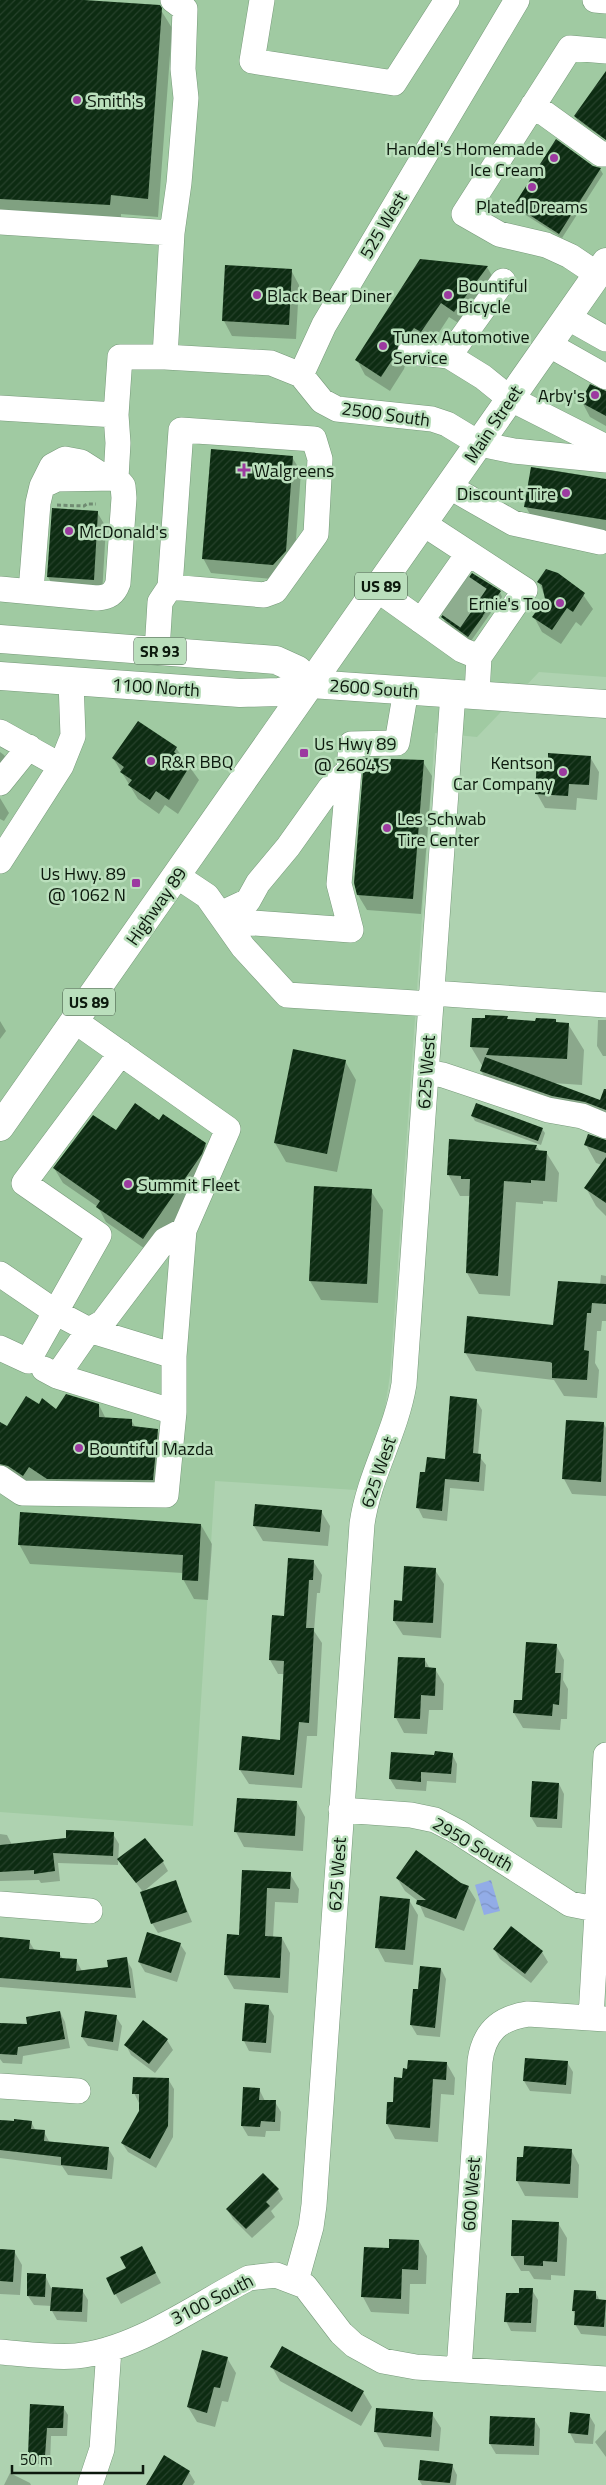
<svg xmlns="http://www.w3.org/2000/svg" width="606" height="2485" font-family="'Titillium Web',sans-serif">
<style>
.built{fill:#a0caa2}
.water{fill:url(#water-waves)}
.shadow{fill:#0003}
.building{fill:url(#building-hatch)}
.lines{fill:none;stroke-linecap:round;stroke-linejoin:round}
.minor-tunnel{stroke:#8ead8f;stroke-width:25;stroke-dasharray:25 12;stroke-linecap:butt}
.minor-casing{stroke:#769979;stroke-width:26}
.major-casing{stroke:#769979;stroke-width:29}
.path{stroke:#708b72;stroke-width:3;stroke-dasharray:4 2.5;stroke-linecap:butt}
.minor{stroke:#fff;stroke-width:25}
.major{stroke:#fff;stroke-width:28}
.poi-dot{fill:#9c3aa0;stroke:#badfbc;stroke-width:2}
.labels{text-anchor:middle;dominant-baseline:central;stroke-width:5;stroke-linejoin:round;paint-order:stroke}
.shield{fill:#badfbc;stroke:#405442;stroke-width:1}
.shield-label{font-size:16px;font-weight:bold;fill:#0c190d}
.poi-label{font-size:18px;fill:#0c190d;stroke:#badfbc;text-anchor:start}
.street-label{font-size:18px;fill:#0c190d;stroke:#badfbc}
</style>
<defs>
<pattern id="water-waves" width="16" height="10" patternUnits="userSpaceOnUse" patternTransform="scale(1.25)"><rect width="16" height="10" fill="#92ace7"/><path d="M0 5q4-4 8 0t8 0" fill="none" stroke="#7d93c5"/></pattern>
<pattern id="building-hatch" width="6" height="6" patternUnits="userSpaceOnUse" patternTransform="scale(1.25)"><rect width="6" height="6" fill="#0d2c12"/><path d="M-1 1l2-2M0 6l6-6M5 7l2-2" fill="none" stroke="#26412b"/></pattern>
</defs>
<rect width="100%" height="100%" fill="#aed2b0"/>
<path class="built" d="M0 0H606V677L539 672 477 737 435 733 390 1375 384 1414 356 1490 215 1481 193 1826 0 1812Z"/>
<path class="water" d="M491 1880 500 1911 484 1915 475 1885Z"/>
<path class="shadow" d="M0 0H66L159 7 172 28 158 217 121 214V224L0 217Z
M606 75V140L578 121 575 117Z
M592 167 600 169 603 174 562 238 518 210 515 205Z
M227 267 291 270 299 285 296 339 232 336 224 321Z
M487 267 495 281 463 326 449 317 430 346 407 358 404 369 390 391 365 375 357 360Z
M606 393V426L590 417 582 402Z
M292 457 301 472 294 566 282 580 211 573 203 558Z
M606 480V533L534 522 526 507Z
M97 512 106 527 102 594 56 591 48 577Z
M558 574 579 589 593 609 581 626 576 622 561 644 542 632 534 617 546 599 539 582Z
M500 592 502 597 471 641 445 622 443 617Z
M176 748 199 780 178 814 165 805 159 814 138 799 113 758Z
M0 752 4 755 13 770 0 787Z
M590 757 599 772 597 800 577 798 576 810 545 808 537 794 549 761Z
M423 762 432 776 421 914 367 910 358 895Z
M0 798 9 813 4 821 0 819Z
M507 1018 509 1021 536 1022 555 1020 557 1023 568 1024 584 1050 582 1085 553 1083 606 1103V1124L492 1089 481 1071 483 1067 471 1047Z
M598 1020H606V1056H603L597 1046Z
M0 1021 6 1031 0 1039Z
M345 1061 356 1080 337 1172 286 1162 275 1143Z
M472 1116 542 1129 545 1133 541 1145 475 1121Z
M159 1122 205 1144 214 1159 210 1169 151 1253 106 1222 98 1207 63 1183 54 1168 116 1132Z
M606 1140V1216L596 1206 586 1188 602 1165 596 1163 586 1145Z
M536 1146 540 1151 546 1152 559 1173 557 1202 543 1201V1204L516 1202 510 1296 479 1294 467 1273 470 1196H460L448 1174Z
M371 1191 383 1210 378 1303 321 1300 310 1281Z
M601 1275 606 1276V1321H602L601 1331H597L595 1363 599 1370 597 1398 564 1396 554 1380 476 1371 465 1352 554 1326 600 1285Z
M476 1400 482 1410 478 1455 486 1465 484 1491 450 1488 447 1521 423 1518 418 1508 426 1473 447 1460Z
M99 1405 106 1419 131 1420 136 1428 157 1430 166 1445 161 1495 31 1490 0 1479V1424L7 1428 39 1406 56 1411Z
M604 1424 606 1428V1496L572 1494 564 1479Z
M321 1511 330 1526 328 1546 263 1541 254 1526Z
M201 1525 212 1544 208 1600 194 1599 183 1579V1573L30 1564 19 1544Z
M313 1561 322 1575 320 1593H317L314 1631 322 1643 317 1736H307L302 1788 249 1784 240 1770 281 1741 285 1674H278L270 1660 286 1617Z
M435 1570 444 1584 441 1638 403 1635 394 1621 403 1602Z
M556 1645 564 1660 563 1680 568 1689 567 1719H561L560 1730 523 1728 514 1713 523 1702Z
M425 1660 430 1669H435L444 1684 443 1710H429L427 1734 404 1733 396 1718Z
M452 1754 457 1764 456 1783 427 1781 426 1791 396 1789 390 1779 436 1757Z
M559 1784 564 1794 562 1828 537 1827 531 1817Z
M238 1799 297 1802 305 1817 303 1851 244 1847 236 1832Z
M0 1834 7 1835 12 1845 113 1834 119 1844 118 1865 58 1863 60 1881 41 1883 39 1880 0 1881Z
M119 1860 163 1862 168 1871 143 1892Z
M244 1871 290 1874 299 1889 298 1903 275 1902 273 1938H282L290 1953 288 1993 234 1989 226 1975 240 1936Z
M397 1878 460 1884 468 1887 476 1900 464 1931 425 1917 418 1901 405 1891Z
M175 1881 192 1922 158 1933 152 1923Z
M409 1900 418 1915 413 1965 385 1962 377 1947Z
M511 1927 542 1952 548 1962 531 1983 500 1959 494 1949Z
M0 1938 29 1941 35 1951 59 1953 63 1959 76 1960 82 1971 109 1968 126 1959 132 1969 136 1998 0 1987Z
M180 1944 186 1953 177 1982 145 1972 139 1962Z
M441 1969 446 1979 440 2037 417 2035 411 2025 419 1991Z
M268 2006 274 2016 271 2053 249 2051 244 2041Z
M60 2012 65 2022 70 2048 23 2056 22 2064 3 2063 0 2059V2024L29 2026Z
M116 2017 122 2026 118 2051 88 2046 82 2037Z
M167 2040 173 2050 155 2073 131 2055 126 2045Z
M526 2059 567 2062 573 2072 571 2094 530 2091 524 2081Z
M447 2064 455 2078 454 2095 441 2094 438 2142 395 2139 387 2124 388 2103H394L403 2079Z
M168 2079 174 2089 173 2137 156 2168 128 2152 122 2143 140 2111 139 2103 134 2093Z
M259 2089 265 2101 275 2102 281 2112 280 2131H266L265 2137 248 2136 242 2126Z
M0 2120 31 2122 36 2131 44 2132 50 2143 108 2148 114 2158 112 2179 68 2175 62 2166 0 2158Z
M571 2150 579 2165 578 2198 525 2196 517 2181Z
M278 2190 283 2199 271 2211 275 2217 252 2238 233 2219 227 2209Z
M558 2223 567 2238 565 2276 551 2275V2280L534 2279 529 2271H521L512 2256Z
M419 2241 427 2256 426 2284H410L409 2314 371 2312 363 2297Z
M0 2251H14L22 2265 20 2295 0 2294Z
M147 2257 161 2283 121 2304 107 2279Z
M45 2275 51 2288 82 2290 88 2300 87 2322 57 2320 52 2311V2306L34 2305 28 2296Z
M532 2290 538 2300 536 2332 511 2331 506 2321 520 2295Z
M596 2293 600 2301H606V2336L581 2334 575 2324 576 2316 573 2311Z
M283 2347 363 2392 372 2407 361 2426 280 2381 272 2367Z
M227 2358 236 2373 228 2402 222 2401 215 2427 197 2422 188 2407Z
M31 2405 63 2407 68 2415 67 2436H51L50 2464H34L29 2455Z
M432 2414 441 2428 439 2451 384 2447 376 2432Z
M589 2415 595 2425 593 2444 575 2443 570 2433Z
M534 2419 540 2429 539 2455 496 2454 490 2444Z
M606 2430V2457L595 2442Z
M452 2465 457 2475 456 2485H422L419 2480Z
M189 2472 195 2482 193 2485H152Z
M10 2473 30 2483 31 2485H4Z"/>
<path class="building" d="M0 0H84L160 5 162 8 148 199 111 195 110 205 0 199Z
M606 71V140L574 116Z
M556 139 593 166 601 168 559 234 514 205Z
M420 259 488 266 454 312 441 303 421 332 414 328 407 338 399 343 396 354 381 377 355 360Z
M225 265 292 269 289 325 222 321Z
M590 384 606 391V416L580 402Z
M211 449 293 456 286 551 273 565 202 559Z
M531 467 606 479V520L524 507Z
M52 508 98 511 94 580 47 577Z
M546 569 558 573 585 593 573 612 567 608 552 630 532 617 545 599 542 585 537 582Z
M472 573 501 591 468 637 441 617Z
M138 721 177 747 174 752 191 764 169 800 156 791 150 800 128 785 132 780 120 772 124 767 112 758Z
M548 753 591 756 589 785 569 784 568 796 535 794 537 759 548 760Z
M364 758 424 760 413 899 357 895 354 883Z
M485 1015 508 1016 507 1019 535 1021 536 1018 556 1019V1022L569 1023 567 1059 486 1055 489 1048 470 1047 472 1018H485Z
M293 1049 346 1060 327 1154 274 1143Z
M485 1057 600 1100 604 1089H606V1110L585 1102 552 1096 480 1071Z
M135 1103 159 1120 163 1114 206 1143 202 1154 143 1239 96 1207 100 1201 53 1168 93 1115 116 1130Z
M476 1103 543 1128 538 1141 471 1116Z
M588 1134 606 1140V1153L584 1145Z
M449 1139 537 1145 535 1150 547 1151 545 1181 531 1180V1183L504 1181 498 1276 466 1273 470 1179H461V1176L447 1175Z
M606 1157V1203L584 1188Z
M314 1186 372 1189 367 1284 309 1281Z
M558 1281 606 1284V1304L592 1303 591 1313H587L584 1350 589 1351 587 1380 552 1378V1363L550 1362 464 1353 467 1316 553 1325Z
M66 1394 99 1404V1417L132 1419V1426L158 1429 153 1480 47 1479 29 1467 23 1476 8 1466 0 1464V1422L7 1426 26 1396 39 1404 42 1398 56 1409Z
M450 1396 477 1399 473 1453 481 1454 479 1482 445 1479 442 1511 416 1508 420 1472H425L427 1457 445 1459Z
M566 1420 604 1422 601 1482 562 1479Z
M255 1504 322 1510 320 1532 253 1526Z
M20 1512 201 1524 198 1581 182 1580 183 1555 18 1545Z
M288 1558 314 1560 313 1580H309L306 1628H314L309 1723 299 1722 294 1775 239 1770 242 1736 280 1740 284 1661 269 1660 272 1615 284 1616Z
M404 1566 436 1568 433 1623 393 1621 394 1600 402 1601Z
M526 1642 557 1644 555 1673H561L559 1705 553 1704 552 1716 513 1713 514 1700H522Z
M398 1657 425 1658V1667L436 1668 435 1696 421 1695 420 1719 394 1718Z
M435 1751 453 1753 451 1774 421 1772V1782L389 1779 391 1752 434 1755Z
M532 1781 559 1783 557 1819 530 1817Z
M237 1798 297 1801 295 1836 234 1832Z
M66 1830 114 1832 113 1856 53 1853 55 1871 34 1874V1870L0 1872V1845L66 1838Z
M145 1838 164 1861 136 1883 117 1859Z
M416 1850 461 1883 469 1886 456 1919 416 1904 417 1900H426L396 1878Z
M242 1870 291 1872 290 1889 267 1888 265 1936 282 1937 280 1978 224 1975 227 1934 239 1935Z
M176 1880 187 1912 151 1924 140 1892Z
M380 1896 410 1899 405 1950 375 1948Z
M511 1926 543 1951 525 1974 493 1949Z
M147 1932 181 1943 171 1973 138 1962Z
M0 1937 30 1940 29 1949 60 1952V1958L77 1959 76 1971 108 1967 107 1960 127 1957 131 1988 0 1978Z
M420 1966 441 1968 435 2028 410 2025 413 1989H418Z
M245 2003 269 2005 266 2043 242 2041Z
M60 2011 65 2039 18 2047 17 2055 0 2054V2023L27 2024 26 2017Z
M85 2011 117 2015 113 2042 81 2037Z
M143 2020 168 2039 149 2064 124 2045Z
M525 2058 568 2061 566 2085 523 2081Z
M408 2060 447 2062 446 2080 433 2079 430 2128 386 2124 387 2102H393L394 2077 402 2078 403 2068 407 2069Z
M133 2077 169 2078 168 2126 150 2159 121 2143 139 2111V2094H132Z
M243 2087 260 2088 259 2100H276L275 2122 261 2121 260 2127 241 2126Z
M14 2119 32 2121 31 2129 45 2130 44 2141 109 2147 107 2170 61 2165V2157L0 2150V2120L14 2121Z
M524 2146 572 2149 570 2184 516 2181 517 2157H523Z
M263 2173 279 2189 266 2202 270 2206 246 2229 226 2209Z
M512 2220 559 2222 557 2262 543 2261V2266L524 2265V2256H511Z
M389 2239 419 2240 418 2270 402 2269 401 2299 361 2297 364 2247 389 2248Z
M142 2246 156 2273 114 2295 106 2278 126 2268 120 2257Z
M0 2249 15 2250 13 2282 0 2281Z
M27 2273 46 2274 45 2297 27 2296Z
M52 2287 83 2289 82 2312 50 2311Z
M519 2288H533L531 2323 504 2322 506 2293H519Z
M574 2290 596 2291V2299L606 2300 604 2327 574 2325 575 2311H572Z
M282 2346 364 2391 352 2412 270 2367Z
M202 2350 228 2357 220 2388 214 2387 207 2413 187 2407Z
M30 2404 64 2406 63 2428H47L45 2456 28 2455Z
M376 2408 433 2412 431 2437 374 2432Z
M570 2412 590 2414 588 2435 568 2433Z
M490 2416 535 2418 534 2446 489 2444Z
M164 2455 190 2471 182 2485H146Z
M420 2460 453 2464 450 2483 418 2480Z"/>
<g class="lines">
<path class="minor-tunnel" d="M459 585 490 606
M447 603 477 624"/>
<defs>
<path id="minor" d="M262 0 252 61 394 83 447 0
M595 0 606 1
M533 105 601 154H606
M0 222 172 233
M597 274 570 256 546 245 499 234 464 214 570 48 606 51
M567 317 606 339
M548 344 606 377
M410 352 449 356 483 377 509 398 606 447
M449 356 503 281
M165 357 172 233 179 183 186 98 183 69 185 9 173 0
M301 375 324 325 517 0
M0 408 116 415 120 357H165L271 363 301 375 322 401 337 409 432 419 447 424 480 444 514 451 606 460
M42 486 52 466 65 459 81 462 103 476
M450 487 513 523 600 542
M424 524 525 590 479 657 477 694
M0 589 97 598C109 597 114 594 118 583L124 498 123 486 116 478 118 443 116 415
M378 590 462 650 479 657
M31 591 38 503 42 486 57 479 116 478
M421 621 468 554
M157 651 160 602 170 587 181 430 314 439 320 459 316 534 275 591 264 595 170 587
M0 732 61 766
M0 783 29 747
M0 861 61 766 73 736 71 681
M177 876 207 896 243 947 287 995 431 1004
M220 914 248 901 258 883 288 847 330 788 349 770 351 744 397 743 406 690
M225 921 351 930 339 884 349 770
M432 993 606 1005
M75 1021 228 1129 184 1230 174 1356
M426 1072 443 1075 548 1110 582 1116 606 1126
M0 1274 57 1313 89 1330 174 1356V1412L166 1495 22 1493 0 1478
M0 1348 28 1361 99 1235 24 1183 121 1053
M44 1369 57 1376 174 1412
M57 1376 89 1330 103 1322 165 1240 184 1230
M341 1810 411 1815 435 1820 458 1832 570 1904 595 1909
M0 1904 90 1911
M591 2018 606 1755
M0 2086 78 2091
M296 2281 311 2227 314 2205 362 1524C369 1475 396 1433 404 1384L453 693
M0 2352C25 2354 52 2358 76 2356 137 2350 196 2305 249 2278L276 2275 305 2286 341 2333 354 2345 383 2361 416 2367 606 2379
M459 2370 480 2061C484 2032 499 2018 528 2014L606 2019
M90 2485 102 2449 109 2349"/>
<path id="major" d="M0 639 276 660 298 670 311 684
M0 676 240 693 279 692 311 684 606 704
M0 1127 606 262"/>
</defs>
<use href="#minor" class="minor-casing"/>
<use href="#major" class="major-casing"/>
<path class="path" d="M57 505 84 506 87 504H96"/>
<use href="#minor" class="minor"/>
<use href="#major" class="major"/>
</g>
<g class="poi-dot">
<circle cx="77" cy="100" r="5"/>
<circle cx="554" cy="158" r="5"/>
<circle cx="532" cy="187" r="5"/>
<circle cx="257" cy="295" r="5"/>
<circle cx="448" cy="295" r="5"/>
<circle cx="383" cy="346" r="5"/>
<circle cx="595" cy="395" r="5"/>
<path d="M241.5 462.5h5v5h5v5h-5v5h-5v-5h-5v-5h5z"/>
<circle cx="566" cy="493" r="5"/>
<circle cx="69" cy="531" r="5"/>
<circle cx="560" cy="603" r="5"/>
<rect x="299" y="748" width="10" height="10" rx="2.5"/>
<circle cx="151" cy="761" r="5"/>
<circle cx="563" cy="772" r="5"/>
<circle cx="387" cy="828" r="5"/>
<rect x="131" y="878" width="10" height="10" rx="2.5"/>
<circle cx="128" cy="1184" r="5"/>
<circle cx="79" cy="1448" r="5"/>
</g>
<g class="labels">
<g class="shield">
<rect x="355" y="572.5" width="52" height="27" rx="4"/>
<rect x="134" y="637.5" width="52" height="27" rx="4"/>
<rect x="63" y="988.5" width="52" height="27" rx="4"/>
</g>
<g class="shield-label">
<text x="381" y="586">US 89</text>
<text x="160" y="651">SR 93</text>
<text x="89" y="1002">US 89</text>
</g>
<g class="poi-label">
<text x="87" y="100">Smith's</text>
<text x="544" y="148" text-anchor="end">Handel's Homemade<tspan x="544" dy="21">Ice Cream</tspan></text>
<text x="532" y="206" text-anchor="middle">Plated Dreams</text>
<text x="458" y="285">Bountiful<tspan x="458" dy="21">Bicycle</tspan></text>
<text x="267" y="295">Black Bear Diner</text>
<text x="393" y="336">Tunex Automotive<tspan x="393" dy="21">Service</tspan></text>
<text x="585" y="395" text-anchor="end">Arby's</text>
<text x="254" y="470">Walgreens</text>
<text x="556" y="493" text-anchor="end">Discount Tire</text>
<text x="79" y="531">McDonald's</text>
<text x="550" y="603" text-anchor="end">Ernie's Too</text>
<text x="314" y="743">Us Hwy 89<tspan x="314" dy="21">@ 2604 S</tspan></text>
<text x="161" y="761">R&amp;R BBQ</text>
<text x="553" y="762" text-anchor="end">Kentson<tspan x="553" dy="21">Car Company</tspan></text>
<text x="397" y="818">Les Schwab<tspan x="397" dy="21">Tire Center</tspan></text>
<text x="126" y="873" text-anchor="end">Us Hwy. 89<tspan x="126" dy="21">@ 1062 N</tspan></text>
<text x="138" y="1184">Summit Fleet</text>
<text x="89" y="1448">Bountiful Mazda</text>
</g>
<g class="street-label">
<text transform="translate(383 225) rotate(-59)">525 West</text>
<text transform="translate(386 414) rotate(8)">2500 South</text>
<text transform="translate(493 424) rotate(-56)">Main Street</text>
<text transform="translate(156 687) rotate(4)">1100 North</text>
<text transform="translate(374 688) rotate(4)">2600 South</text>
<text transform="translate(156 906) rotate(-55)">Highway 89</text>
<text transform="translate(426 1072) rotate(-86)">625 West</text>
<text transform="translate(378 1472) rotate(-71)">625 West</text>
<text transform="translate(473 1844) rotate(30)">2950 South</text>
<text transform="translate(337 1874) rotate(-86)">625 West</text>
<text transform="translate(471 2194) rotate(-86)">600 West</text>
<text transform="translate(212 2299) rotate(-27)">3100 South</text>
</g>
</g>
<path d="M12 2465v8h131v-8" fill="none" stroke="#0c190d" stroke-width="2.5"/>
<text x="20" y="2465" font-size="15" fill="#0c190d" stroke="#badfbc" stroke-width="4" paint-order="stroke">50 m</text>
</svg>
